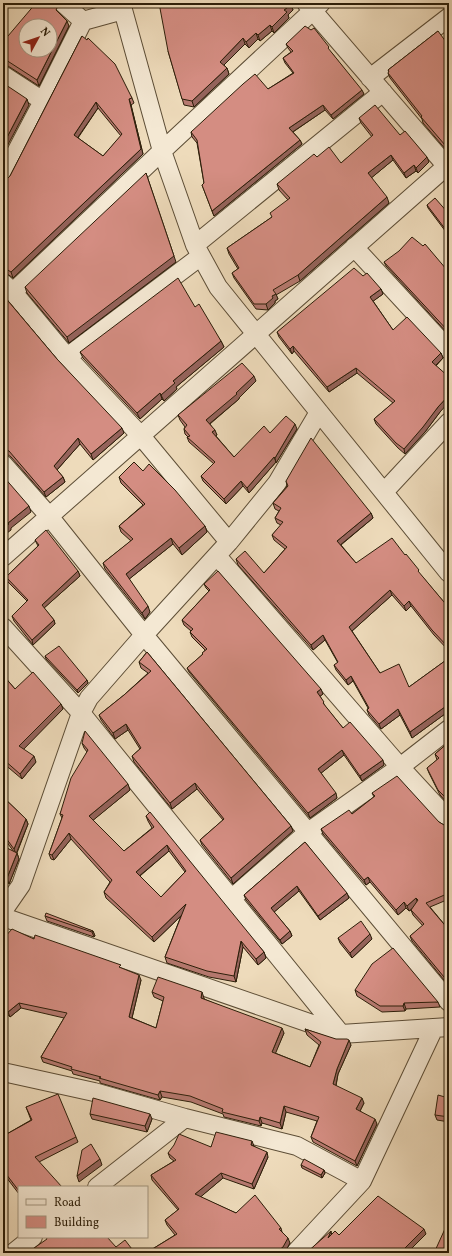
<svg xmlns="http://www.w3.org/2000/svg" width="452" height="1256" font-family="Vollkorn,serif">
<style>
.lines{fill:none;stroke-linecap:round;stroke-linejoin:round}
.street-casing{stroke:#5c4d36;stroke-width:20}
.street{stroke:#f4e8d3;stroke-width:18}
.wall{fill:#b67970;stroke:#2c1e09;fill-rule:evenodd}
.shaded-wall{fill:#94635b;stroke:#2c1e09}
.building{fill:#d48d82;stroke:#2c1e09;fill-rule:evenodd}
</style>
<rect width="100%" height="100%" fill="#eedbbb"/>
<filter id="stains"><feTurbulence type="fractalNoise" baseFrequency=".005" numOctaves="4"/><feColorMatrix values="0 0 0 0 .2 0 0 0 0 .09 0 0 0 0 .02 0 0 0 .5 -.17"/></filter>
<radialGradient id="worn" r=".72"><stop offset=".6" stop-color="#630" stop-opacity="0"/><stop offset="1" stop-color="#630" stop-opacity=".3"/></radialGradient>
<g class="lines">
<defs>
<path id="street" d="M123 3V10L162 151 195 245 218 287 449 573
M306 3 449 169
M83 21 123 10
M3 75 43 101 83 21 63 3
M370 78 449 17
M3 177 43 101
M195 245 383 92
M354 247 449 350
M3 283 13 292 67 357 141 436 229 542
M13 292 162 151 321 3
M67 357 201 256
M3 464 49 516 144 635 449 1002
M384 492 449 422
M217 556 400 767 449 820
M3 557 449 164
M3 627 81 713 341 1034
M231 899 308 832 400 767 449 729
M3 911 21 885 81 713 89 698 144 635 229 542 277 483 319 412
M3 917 341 1034 449 1027
M3 1072 94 1092 185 1118 297 1146 362 1181 434 1028
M97 1187 185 1118
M13 1253 33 1237
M295 1253 362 1181"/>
</defs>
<use href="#street" class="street-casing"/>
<use href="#street" class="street"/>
</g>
<path class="wall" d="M291 5 293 10 288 15 289 18 274 33 272 31 260 41 258 39 249 48 245 44 224 65 227 68 229 74 194 107 184 105 168 51Z
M59 13 69 26 39 86 8 66 3 65V32L8 36Z
M438 31 447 151 423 123 422 119 390 78 388 73 389 72 388 70Z
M82 36 132 98 134 103 131 105 143 154 13 278 6 273H3V181L6 180 10 176ZM98 108 121 136 103 156 78 138Z
M286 44 331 52 364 94 333 119 325 110 293 132 300 140 302 144 214 216 202 185 204 183 197 143 192 137 191 132 268 89 293 73 285 63 283 58 291 52 288 48Z
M359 118 400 135 429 162 418 173 416 171 406 178 393 160 371 178 389 203 300 281 276 295 278 299 275 301V303L268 310 256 309 234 278 232 273 238 269 229 254 227 248 272 217 288 200 279 190 277 184 317 157 341 163 372 137 361 123Z
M427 205 449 214V236L428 208Z
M176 262 69 343 27 293 25 287Z
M384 262 447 270 449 268V335L386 266Z
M363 276 381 289 383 294 373 301 393 330 441 353 443 358 436 366 440 412 425 432 405 454 398 448 376 424 374 419 393 403 357 373 329 392 294 351 292 354 279 337 277 332Z
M3 295 57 359 124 433 93 460 80 444 57 470 63 477 65 482 46 497 11 457 7 454H3Z
M195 307 221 341 224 347 176 387 177 389 164 401 162 399 140 419 83 358 80 352Z
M256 381 239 398V399L210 424 217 435 216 436 234 457 270 433 297 429 276 463V462L249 493 243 486 226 504 203 481 201 476 214 464 189 442 187 437H188L185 434 184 429 185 427 180 420 178 415Z
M143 471 205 526 207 532 182 555 173 544 129 579 150 612 145 619 105 569 103 563 131 541 121 532 119 526 143 505 121 483 119 477Z
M286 481 371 513 373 518 341 545 356 563 421 575 449 608V651L434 635 411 606 406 611 392 595 352 631 380 673 409 687 449 658V711L412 738 400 715 381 729 369 715 367 710 368 708 353 681 348 685 336 670 334 665 338 663 325 640 313 650 238 565 236 559 264 573 285 549 274 540 272 535 281 525 277 523 275 518 279 511 275 509 273 503 287 486Z
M35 540 78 571 80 576 44 608 54 620 55 624 33 645 14 621 12 616 27 601 7 581 6 577 38 546Z
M204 584 323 694 320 696 325 706 343 728 384 765 362 781 344 755 321 773 337 798 310 818 189 672 187 668 202 655 205 650 192 637 190 632 191 631 184 625 182 620 209 591 206 588Z
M147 652 291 826 293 831 233 884 202 845 200 840 223 820 197 789 172 809 134 762 132 756 140 749 128 730 115 739 101 720 99 715 124 695 148 673 141 668 139 662Z
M45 656 87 680 88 683 78 693 46 659Z
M3 675 15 689 61 704 63 709 23 749 36 762 22 779 3 763Z
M449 742V805L440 795 429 773 427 768 437 760 435 754Z
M82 743 130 790 93 820 124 851 152 828 148 821 146 816 264 952 266 958 258 965 243 947 236 982 209 977 167 963 165 957 181 916 154 942 106 898 104 892 110 882 71 839 54 860 51 859 49 854 62 818 60 814 87 752 84 748ZM169 851 185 872 161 897 140 876Z
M372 793 439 822 444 825H449V899L430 907 449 930V986L412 941 410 936 423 926 413 915 411 910 409 911 406 908 398 915 370 882 366 885 323 834 321 829 352 814 374 797Z
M3 797 26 819 28 824 17 853 19 859 9 884 3 879V847L14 852 3 837Z
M305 842 349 898 320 920 299 891 274 912 290 931 292 936 282 944 246 900 244 895Z
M45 916 93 931 95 936 94 937 47 921Z
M338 938 372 939 352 958 340 943Z
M3 939H34L122 969 141 980 132 1018 156 1028 163 1001 154 997 152 992 204 998V999L284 1033 275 1053 310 1067 319 1045 307 1035 305 1029 351 1045 338 1074 336 1086 364 1103 360 1111 377 1124 357 1166 313 1142 311 1137 317 1121 286 1112 282 1129 262 1123 261 1126 224 1117 223 1114 191 1102 162 1097 160 1100 100 1083V1081L73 1074 72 1071 43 1062 41 1057 64 1018 21 1008 10 1017 3 1009Z
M355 990 438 1002 440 1007 406 1009 405 1011 382 1012 357 996Z
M449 1094V1122L437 1120 435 1115 445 1097Z
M26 1107 76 1137 78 1142 39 1162 19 1187V1194L3 1173V1133L5 1135 31 1120Z
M90 1114 152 1119 147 1132 92 1119Z
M254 1146 268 1157 254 1189 223 1178 200 1197 236 1213 281 1228 282 1232 290 1243 285 1252 283 1253H146L175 1235 167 1225 165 1220 178 1210 152 1180 151 1175 174 1161 170 1158 168 1153 211 1147Z
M301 1165 324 1170 325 1173 322 1178 302 1168Z"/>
<path class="shaded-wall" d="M291 5 293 10 288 15 289 18 274 33 272 27 284 10Z
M67 21 69 26 39 86 37 80Z
M270 25 272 31 260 41 258 35Z
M256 33 258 39 249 48 246 42Z
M243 38 245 44 222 67 220 62Z
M227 68 229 74 194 107 192 101Z
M362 90 364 94 333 119 331 115Z
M27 99 29 105 3 154V145Z
M129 99 131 105 143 154 13 278 11 272 141 149Z
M96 102 98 108 76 140 74 135Z
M323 105 325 110 291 133 289 128Z
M300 140 302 144 214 216 212 211Z
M449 141V149L447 151 445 145Z
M391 155 393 160 370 179 368 173Z
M427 157 429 162 418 173 416 168Z
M414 165 416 171 406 178 404 173Z
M146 173 176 262 69 343 67 337Z
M387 197 389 203 300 281 298 275Z
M381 289 383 294 372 302 370 297Z
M276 294 278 299 275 301V303L268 310 266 304 272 296Z
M221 341 224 347 176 387 177 389 164 401 161 395 173 381Z
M293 346 294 351 292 354 290 349Z
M441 353 443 358 434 367 432 362Z
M356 368 357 373 329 392 327 387Z
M254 376 256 381 239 398V399L208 425 206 420Z
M160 393 162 399 140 419 137 413Z
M449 395V402L440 412 425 432 405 454 404 449 438 407Z
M295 424 297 429 276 463 275 458Z
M122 428 124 433 93 460 91 454Z
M215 430 217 435 214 437 212 432Z
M78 438 80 444 56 471 54 466Z
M274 457 276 462 249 493 247 488Z
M63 477 65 482 46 497 44 492Z
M241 481 243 486 226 504 224 499Z
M29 506 31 512 11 528V530L3 536V529L8 523Z
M371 513 373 518 339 546 337 541Z
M205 526 207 532 182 555 179 548Z
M171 538 173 544 128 580 126 574Z
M78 571 80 576 43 609 42 605Z
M390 590 392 595 351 632 349 627Z
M409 601 411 606 406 611 404 606Z
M148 606 150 612 145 619 142 613Z
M54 620 55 624 33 645 32 640Z
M323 635 325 640 313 650 311 645Z
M351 676 353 681 348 685 346 680Z
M87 680 88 683 78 693 77 690Z
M321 689 323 694 319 697 317 692Z
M61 704 63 709 21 752 19 746Z
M449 704V711L412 738 410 732Z
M398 709 400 715 381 729 379 724Z
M126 724 128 730 115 739 113 733Z
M342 750 344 755 320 774 318 769Z
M34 756 36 762 22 779 20 774Z
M383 760 384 765 362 781 360 776Z
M195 783 197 789 172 809 170 803Z
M128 784 130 790 91 822 89 816Z
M336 793 337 798 310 818 308 813Z
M26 819 28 824 16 854 14 849Z
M291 826 293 831 233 884 231 878Z
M69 833 71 839 54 860 52 855Z
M167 845 169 851 138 877 136 872Z
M17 853 19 859 9 884 7 878Z
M368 877 370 882 366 885 364 880Z
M297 886 299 891 273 913 271 908Z
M347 893 349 898 320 920 318 916Z
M416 898 418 904 409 911 407 906Z
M404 902 406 908 398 915 396 910Z
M186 904 188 909 154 942 152 937Z
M93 931 95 936 94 937 92 932Z
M290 931 292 936 282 944 280 940Z
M370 934 372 939 352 958 350 953Z
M241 941 243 947 236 982 234 976Z
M264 952 266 958 258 965 256 959Z
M139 975 141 980 131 1022 129 1017Z
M202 992 204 998 203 1004 201 998Z
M19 1003 21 1008 10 1017 8 1012Z
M404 1003 406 1009 405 1011 403 1006Z
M282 1028 284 1033 274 1057 272 1052Z
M349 1040 351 1045 338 1074 335 1090 333 1084 337 1069Z
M160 1091 162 1097 160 1100 158 1095Z
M362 1098 364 1103 358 1115 356 1109Z
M284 1106 286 1112 282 1129 280 1123Z
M150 1114 152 1119 147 1132 145 1126Z
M260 1117 262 1123 261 1126 259 1121Z
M375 1119 377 1124 357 1166 355 1161Z
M252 1141 254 1146 251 1145Z
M267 1152 268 1157 254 1189 252 1184Z
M100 1159 102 1165 79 1182 77 1176Z
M324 1170 325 1173 322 1178 321 1175Z
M221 1173 223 1178 197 1200 195 1194Z
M424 1229 426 1234 407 1253H400Z
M331 1231 332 1236 328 1238Z
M288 1238 290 1243 285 1252 283 1253H275Z"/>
<path class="building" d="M36 3H53L57 8 56 10 67 21 37 80 6 60 3 59V32L8 36ZM26 26H50V50H26Z
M159 3H290L291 5 284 10 287 12 272 27 270 25 258 35 256 33 246 42 243 38 220 62 227 68 192 101 182 99 168 51Z
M305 26 311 30 314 28 329 47 328 48 362 90 331 115 323 105 289 128 300 140 212 211 202 185 204 183 197 140 191 132 243 84 255 74 268 89 294 73 283 58 293 51 286 44Z
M438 31 449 46V141L445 145 421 117 422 116 388 73 389 71 388 70Z
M82 36 87 40 88 38 115 64 132 98 129 99 141 149 11 272 3 267V200L4 198H3V181L6 180 10 176ZM96 102 122 134 103 156 74 135Z
M3 83 27 99 3 145Z
M375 105 400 135 405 131 427 157 416 168 414 165 404 173 391 155 368 173 387 197 298 275 273 290 276 294 272 296 273 298 266 304H254L232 273 239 268 227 248 272 217 270 213 290 198 277 184 314 154 317 157 329 147 341 163 373 135 359 118Z
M146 173 174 256 67 337 25 287Z
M435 198 449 214V234L427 205Z
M412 237 423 246 425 244 447 270 449 268V332L384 262 399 251Z
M354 268 363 276 367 273 381 289 370 297 393 330 407 317 441 353 432 362 449 377V395L438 407 423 427 404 449 396 443 374 419 395 401 356 368 327 387 293 346 290 349 277 332Z
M178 278 195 307 199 304 221 341 173 381 175 383 161 395 160 393 137 413 80 352Z
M3 295 57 359 122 428 91 454 78 438 54 466 63 477 44 492 9 451 3 448Z
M242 363 254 376 236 393 237 394 206 420 215 430 212 432 234 457 264 426 270 433 286 416 295 424 275 458 274 457 247 488 241 481 224 499 201 476 215 462 187 437 190 436 184 429 187 425 178 415Z
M311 438 371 513 337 541 356 563 392 538 405 555 406 554 419 570 418 571 449 608V648L432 630 409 601 404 606 390 590 349 627 380 673 399 664 409 687 449 658V704L410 732 398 709 379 724 367 710 369 708 351 676 346 680 334 665 338 662 323 635 311 645 236 559 245 551 264 573 287 547 272 535 283 522 275 518 281 508 273 503 288 486 286 481Z
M134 462 143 471 149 464 175 490 205 526 179 548 171 538 126 574 148 606 142 613 103 563 133 539 119 526 145 504 119 477Z
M3 476 29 506 8 523 9 524 3 529Z
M46 530 78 571 42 605 54 620 32 640 12 616 28 600 6 577 39 545 35 540Z
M218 571 321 689 317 692 324 702 323 703 343 728 350 722 383 760 360 776 342 750 318 769 336 793 308 813 187 668 203 654 202 653 207 649 190 632 193 629 182 620 210 590 204 584Z
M59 646 87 680 77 690 45 656Z
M147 652 291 826 231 878 200 840 224 819 195 783 170 803 132 756 141 748 126 724 113 733 99 715 124 695 151 671 139 662Z
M33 672 61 704 19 746 34 756 20 774 3 759V675L15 689Z
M85 731 128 784 89 816 124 851 154 827 146 816 150 812 264 952 256 959 241 941 234 976 207 971 165 957 186 904 152 937 104 892 112 880 69 833 52 855 49 854 63 815 60 814 71 778 88 750 82 743ZM167 845 186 871 161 897 136 872Z
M449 742V801L438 790 427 768 439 758 435 754Z
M397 776 439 822 444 825H449V893L426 903 449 930V983L410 936 424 924 411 910 418 900 416 898 407 906 404 902 396 910 368 877 364 880 321 829 349 810 352 814 375 796 372 793Z
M3 797 26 819 14 849 3 834Z
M305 842 347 893 318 916 297 886 271 908 290 931 280 940 244 895Z
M3 846 17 853 7 878 3 875Z
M46 913 93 931 92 932 45 916Z
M361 921 370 934 350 953 338 938Z
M12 929 34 939 35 935 121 965 119 967 139 975 129 1017 156 1028 164 997 152 992 158 977 202 992 201 998 282 1028 272 1052 310 1067 321 1042 305 1029 336 1039H347L349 1040 337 1069 333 1084 362 1098 356 1109 375 1119 355 1161 311 1137 319 1117 284 1106 280 1123 260 1117 259 1121 222 1112 223 1109 190 1096 160 1091 158 1095 99 1078 101 1077 71 1069 72 1067 41 1057 67 1013 19 1003 8 1012 3 1006V939Z
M393 948 438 1002 404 1003 403 1006H380L355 990 372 964Z
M445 1093 449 1094V1117L435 1115 438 1095 445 1097Z
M58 1094 76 1137 35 1157 62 1187H19V1191L3 1170V1133L5 1135 32 1120 26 1107Z
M93 1098 150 1114 145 1126 90 1114Z
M216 1132 252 1141 251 1145 267 1152 252 1184 221 1173 195 1194 236 1213 255 1195 281 1228 279 1229 288 1238 283 1247 275 1253H199L196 1249 190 1253H146L177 1234 165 1220 179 1209 151 1175 176 1160 168 1153 174 1145 179 1134 211 1147Z
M91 1144 100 1159 77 1176 82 1150Z
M304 1159 324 1170 321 1175 301 1165Z
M378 1196 424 1229 400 1253H306L331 1231 328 1238 335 1231 339 1235Z
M449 1220V1253H434Z
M46 1237H107L116 1247 125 1240 135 1253H27L47 1239Z"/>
<rect width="452" height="1256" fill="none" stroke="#eedbbb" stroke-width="16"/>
<rect x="4" y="4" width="444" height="1248" fill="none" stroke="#2c1e09" stroke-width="2"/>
<rect x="8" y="8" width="436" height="1240" fill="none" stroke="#2c1e09"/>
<rect x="18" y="1186" width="130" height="52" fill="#f4e8d3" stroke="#a49782"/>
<rect x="26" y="1199" width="20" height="6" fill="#f4e8d3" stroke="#a49782"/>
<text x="54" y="1206" font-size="12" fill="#2c1e09">Road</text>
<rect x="26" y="1216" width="20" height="12" fill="#d48d82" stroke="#a49782"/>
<text x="54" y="1226" font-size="12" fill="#2c1e09">Building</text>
<g transform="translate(38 38) rotate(50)"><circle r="19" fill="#f4e8d3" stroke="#a49782"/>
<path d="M0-3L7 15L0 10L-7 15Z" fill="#8f2418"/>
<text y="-6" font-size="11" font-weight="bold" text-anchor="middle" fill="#2c1e09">N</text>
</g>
<rect width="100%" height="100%" filter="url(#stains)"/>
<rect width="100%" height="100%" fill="url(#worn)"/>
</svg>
